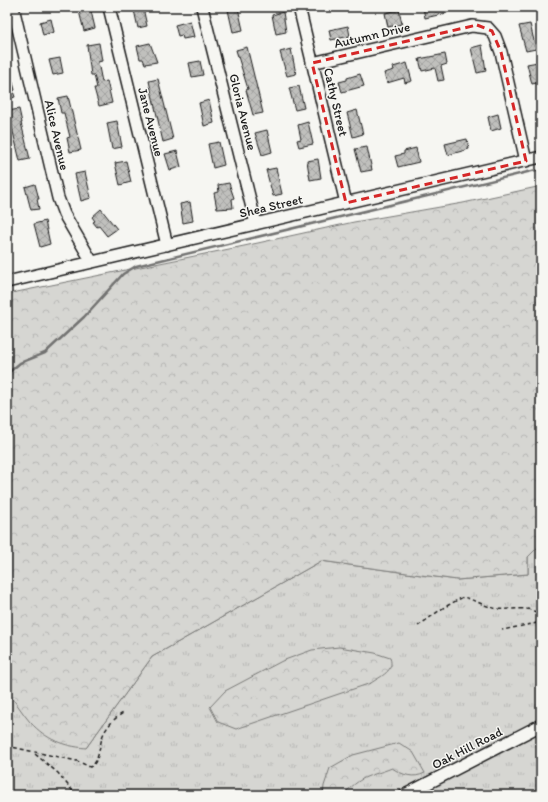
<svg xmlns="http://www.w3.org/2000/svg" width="548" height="802" font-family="Itim,sans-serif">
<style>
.grass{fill:url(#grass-tufts);stroke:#797977}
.forest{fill:url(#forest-crowns);stroke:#797977}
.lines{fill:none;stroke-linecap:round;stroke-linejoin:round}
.stream{stroke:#727271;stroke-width:2.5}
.building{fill:url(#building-cross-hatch);stroke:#1c1c1c}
.minor-casing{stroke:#1c1c1c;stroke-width:14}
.path{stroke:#1c1c1c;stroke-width:1.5;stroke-dasharray:4 3;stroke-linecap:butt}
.minor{stroke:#f6f6f2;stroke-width:11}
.marked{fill:none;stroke:#d62828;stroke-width:3;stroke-dasharray:8 5;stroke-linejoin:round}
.labels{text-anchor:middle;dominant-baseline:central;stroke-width:3;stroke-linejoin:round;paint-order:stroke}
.street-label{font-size:13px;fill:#1c1c1c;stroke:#f6f6f2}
</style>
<defs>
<pattern id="grass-tufts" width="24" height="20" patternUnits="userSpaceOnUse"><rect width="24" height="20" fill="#d6d6d2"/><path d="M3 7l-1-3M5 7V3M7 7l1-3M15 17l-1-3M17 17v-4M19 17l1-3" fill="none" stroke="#b7b7b4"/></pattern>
<pattern id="forest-crowns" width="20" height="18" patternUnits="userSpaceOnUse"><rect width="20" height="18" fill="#d6d6d2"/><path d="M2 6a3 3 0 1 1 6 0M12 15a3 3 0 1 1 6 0" fill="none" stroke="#b7b7b4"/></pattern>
<pattern id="building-cross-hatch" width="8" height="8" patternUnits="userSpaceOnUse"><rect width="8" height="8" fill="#c0c0bd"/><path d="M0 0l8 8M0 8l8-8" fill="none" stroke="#a4a4a2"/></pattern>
</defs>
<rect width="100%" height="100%" fill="#f6f6f2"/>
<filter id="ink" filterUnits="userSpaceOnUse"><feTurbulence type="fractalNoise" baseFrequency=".025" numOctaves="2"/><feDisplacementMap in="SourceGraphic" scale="8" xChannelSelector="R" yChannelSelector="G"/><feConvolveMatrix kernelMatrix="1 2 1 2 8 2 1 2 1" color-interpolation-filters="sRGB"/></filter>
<g filter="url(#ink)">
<path class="grass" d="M541 544V795H7V675L86 748 152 657 321 561 457 580 528 574V557Z"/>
<path class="forest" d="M541 183V544L528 557V574L457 580 321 561 152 657 86 748C63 746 47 740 30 722 22 713 16 701 7 693V294L244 246 354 222 463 203 537 187Z
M339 647 375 653 390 658C395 671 381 676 371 683L236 729 218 722 210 707 225 691 282 661 312 650Z
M399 743 413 752 425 773C413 779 403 775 392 768 369 777 364 774 345 793L346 795H323L324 786 330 768 353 755Z"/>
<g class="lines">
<path class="stream" d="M7 374 20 363 45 353 84 317 123 274 136 266 536 170"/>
</g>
<path class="building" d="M78 7H90L95 28 84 31Z
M423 7H446L447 13 425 18Z
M143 8 147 26 138 28 134 10Z
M238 8 243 30 233 32 228 10Z
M399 10 402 24 388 27 385 13Z
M283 12 286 32 276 34 272 15Z
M51 19 54 32 43 35 40 22Z
M190 21 194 37 183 39 182 35 178 36 175 25Z
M530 24 536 49 526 51 519 26Z
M348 26 350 36 331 40 329 30Z
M99 43 102 61 98 62 102 82 107 81 112 103 99 106 94 88H97L94 75H91L87 45Z
M150 43 157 62 145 64 143 59H140L137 46Z
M482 45 486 71 477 73 471 48Z
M247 47 263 113 253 115 246 90 248 89 236 50Z
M291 49 296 74 287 76 280 52Z
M445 54 447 64 441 66 444 80 438 81 435 68 422 71 419 59Z
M60 58 63 73 53 75 49 60Z
M200 61 203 75 192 77 189 63Z
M538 62 541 82 532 84 527 64Z
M407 63 412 81 405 83 404 78 387 83 384 73 394 70 393 67Z
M9 68 15 90 13 91 15 97 7 99V69Z
M360 74 364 86 342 92 339 82 347 80V78Z
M158 79 173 139 163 142 149 81Z
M299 86 304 108 295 110 289 88Z
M68 96 81 150 70 152 67 138 70 137 64 113H61L58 98Z
M209 100 214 123 204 126 199 103Z
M19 109 22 123H21L30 159 20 161 8 111Z
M357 110 363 134 353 137 347 113Z
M498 114 501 128 491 131 488 117Z
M117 121 122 147 112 149 107 123Z
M308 122 313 144 299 147 297 140 301 139 298 125Z
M267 130 272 152 262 155 255 133Z
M467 139 469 149 448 155 445 144Z
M219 142 224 165 213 168 208 144Z
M367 147 372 170 361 172 355 149Z
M416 148 419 162 398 167 395 156 404 154V151Z
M177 151 181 167 170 170 165 154Z
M318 159 321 178 310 180 307 161Z
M126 161 131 182 120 185 115 163Z
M276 168 282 194 273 196 266 170Z
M85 172 91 198 81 201 75 174Z
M229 183 234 198 232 199 233 208 217 209 214 193 219 192 218 185Z
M35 184 39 199H37L39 209 31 210 25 187Z
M190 202 193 221 183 223 180 204Z
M101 209 117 229 107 236 99 226 97 227 93 222 95 221 92 217Z
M45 221 50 244 40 247 34 224Z"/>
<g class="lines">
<defs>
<path id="minor" d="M13 7 58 198 64 214 92 262
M109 7 167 245
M202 7 256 224
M299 7 346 203
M312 63 472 26 488 28 495 36 501 52 526 161
M7 282 541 157
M405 795 541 725"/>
</defs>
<use href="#minor" class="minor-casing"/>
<path class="path" d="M418 626 443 608 463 597C475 600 486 607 498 609 508 611 545 602 537 623L502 630
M7 746 77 761 90 767C100 763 99 742 104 733 108 725 115 718 123 713
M35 754 58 773 76 795"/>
<use href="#minor" class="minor"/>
</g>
</g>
<path class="marked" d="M477 25 492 31 501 52 526 161 346 203 312 63Z"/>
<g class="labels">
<g class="street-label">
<text transform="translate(372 35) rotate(-13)">Autumn Drive</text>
<text transform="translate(336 102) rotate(77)">Cathy Street</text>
<text transform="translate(243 112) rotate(76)">Gloria Avenue</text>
<text transform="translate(151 122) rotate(76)">Jane Avenue</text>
<text transform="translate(57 135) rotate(77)">Alice Avenue</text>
<text transform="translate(271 206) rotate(-13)">Shea Street</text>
<text transform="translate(467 748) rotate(-27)">Oak Hill Road</text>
</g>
</g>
<rect width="548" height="802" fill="none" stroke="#f6f6f2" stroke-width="24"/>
<rect x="12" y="12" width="524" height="778" fill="none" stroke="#1c1c1c" stroke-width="1.5" filter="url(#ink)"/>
</svg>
